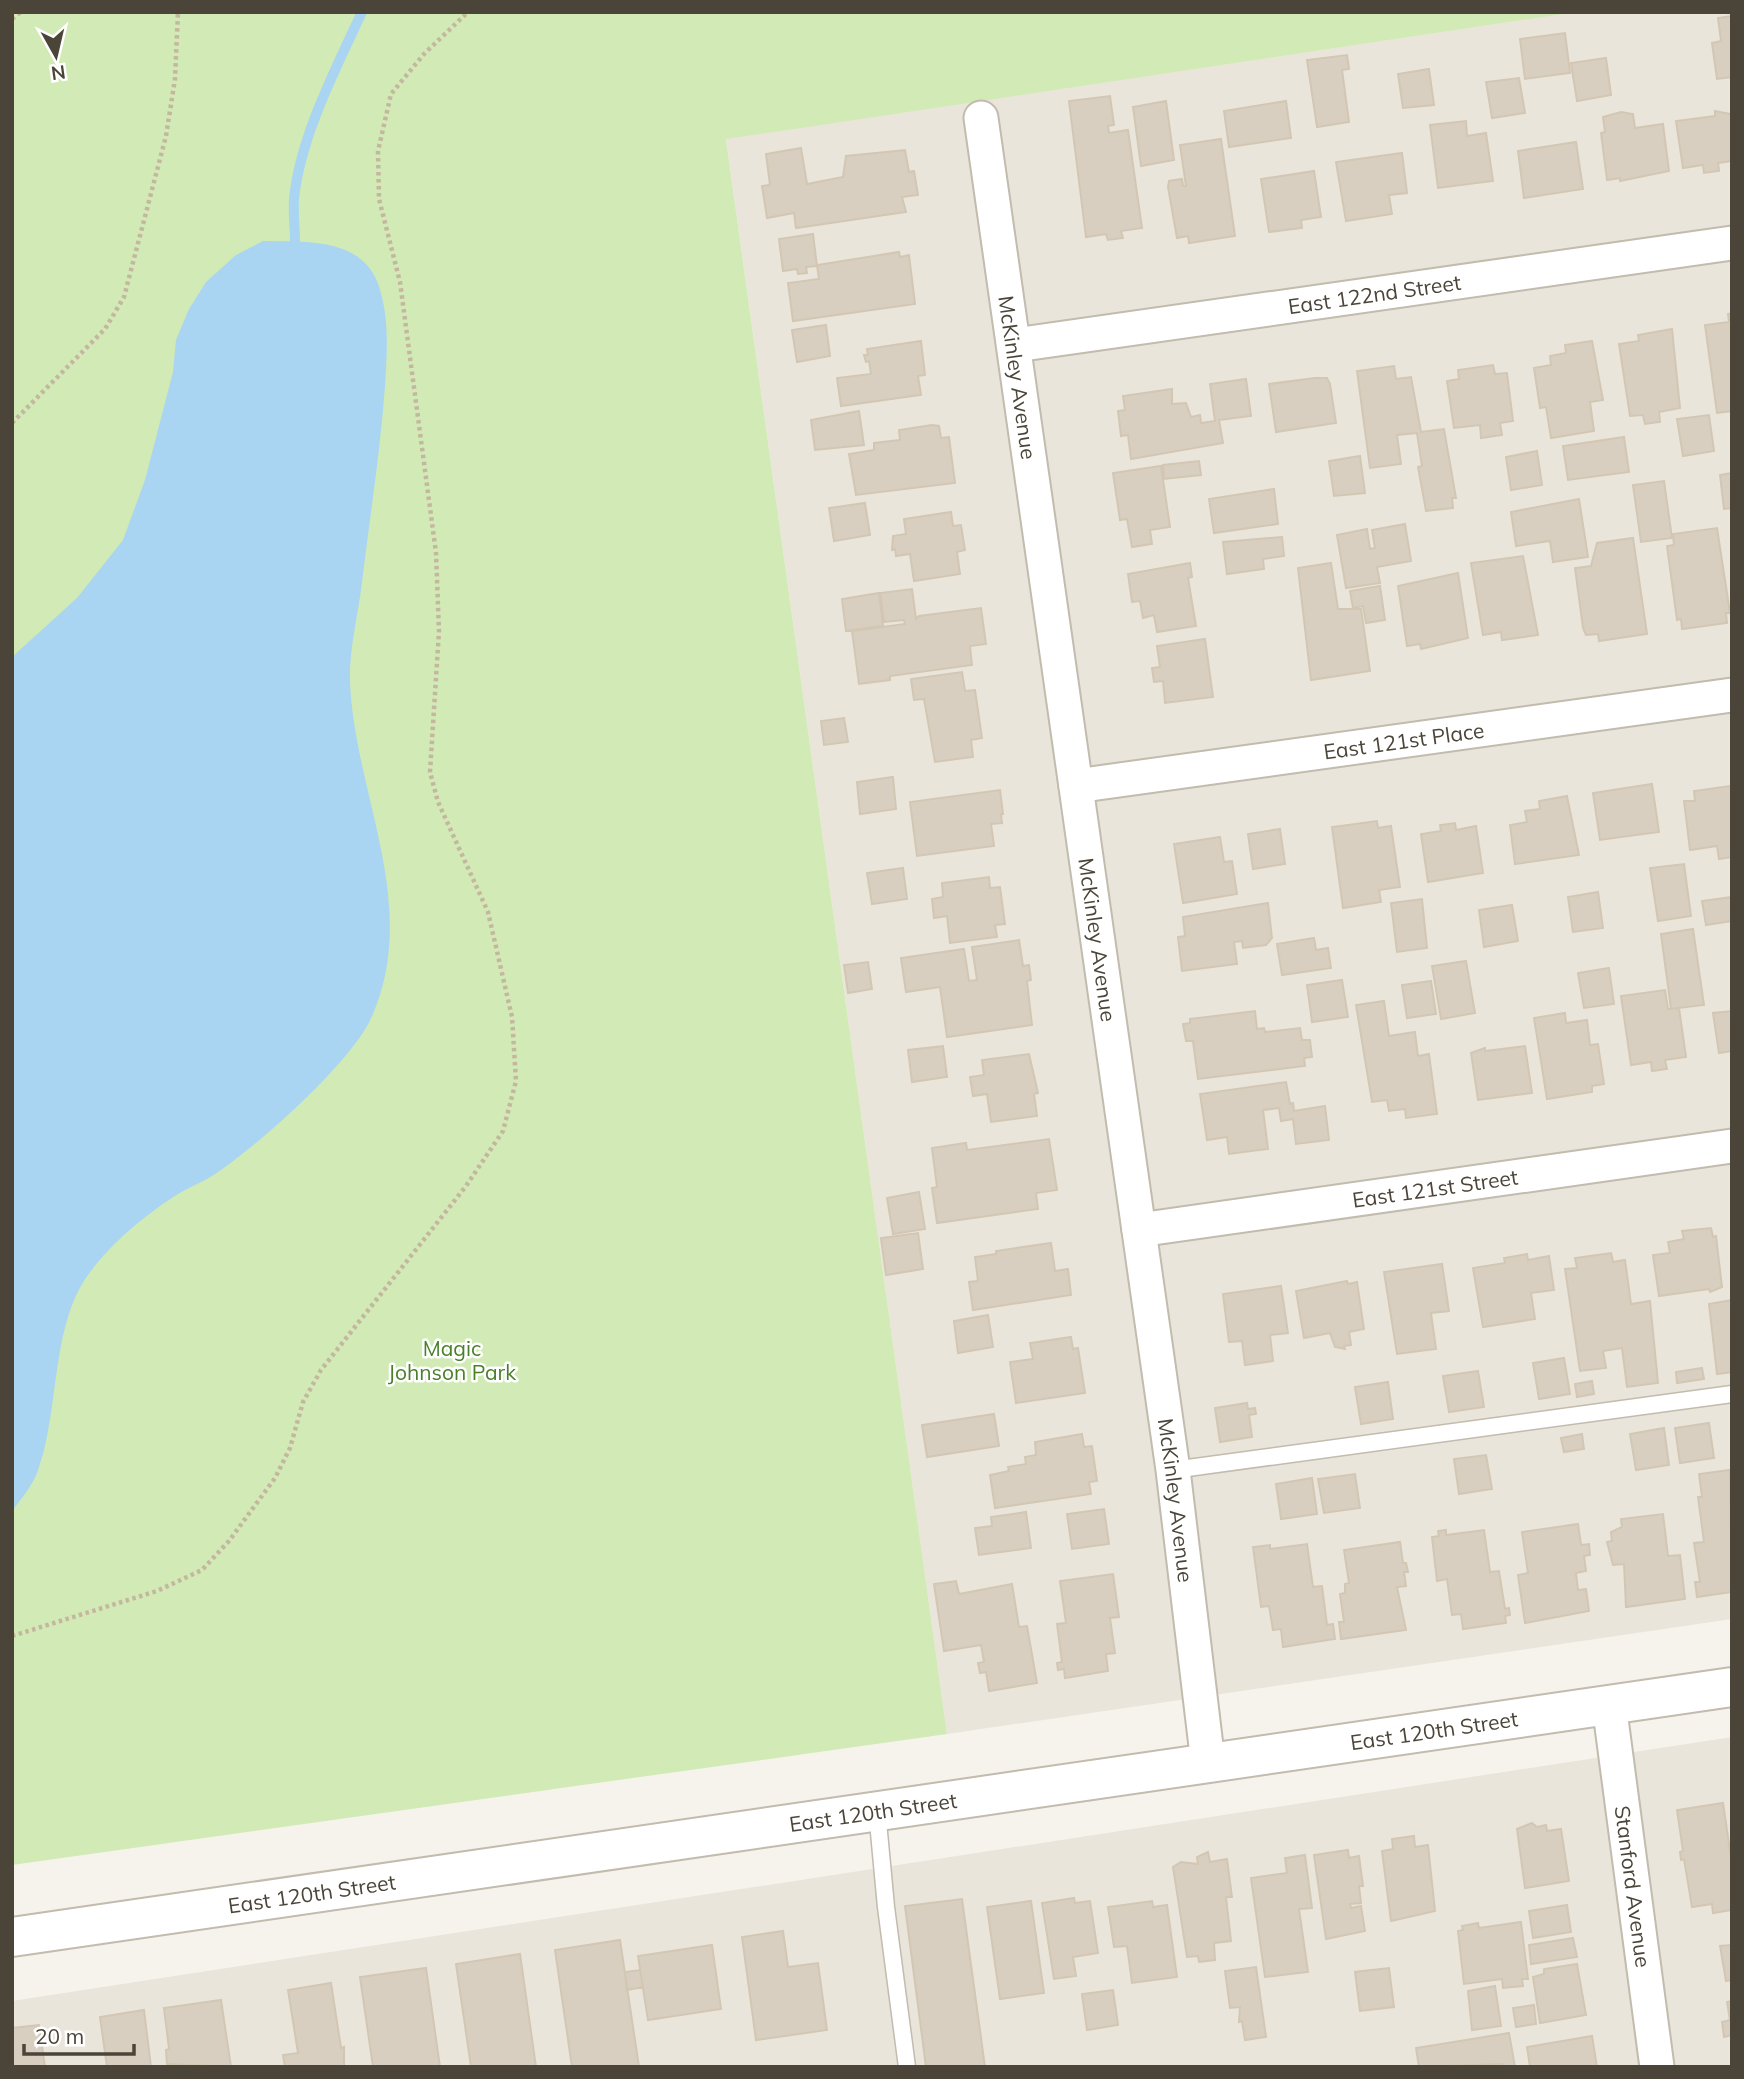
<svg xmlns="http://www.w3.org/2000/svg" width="1744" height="2079" font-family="Mulish,sans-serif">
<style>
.residential{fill:#eae5da}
.green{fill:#d2eab5}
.water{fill:#a9d4f2}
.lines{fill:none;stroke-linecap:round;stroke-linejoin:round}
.stream{stroke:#a9d4f2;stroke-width:10}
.building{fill:#d8cfc1;stroke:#d3c7b4;stroke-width:2}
.service-casing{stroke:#c2bbae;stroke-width:19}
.minor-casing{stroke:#c2bbae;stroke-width:37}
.tertiary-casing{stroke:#c2bbae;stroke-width:42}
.path{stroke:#c4b79f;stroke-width:4.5;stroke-dasharray:3.5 3.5;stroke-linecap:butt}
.service{stroke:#fff;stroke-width:16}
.minor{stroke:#fff;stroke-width:33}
.tertiary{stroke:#fff;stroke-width:38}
.labels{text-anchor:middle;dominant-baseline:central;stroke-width:5;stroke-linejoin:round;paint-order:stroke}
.street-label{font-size:21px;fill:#4b4439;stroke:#fff}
.park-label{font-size:21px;fill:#4a7f2a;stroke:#fff}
</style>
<rect width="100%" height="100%" fill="#f6f3ec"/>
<path class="residential" d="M1577 12H1732V1619L947 1734 726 138Z
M1732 1737V2067H12V2001Z"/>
<path class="green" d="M12 12H1577L726 139 947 1734 12 1865Z"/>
<path class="water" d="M263 241C304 242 358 237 377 281 390 315 387 351 385 386 380 455 369 522 361 590 357 619 349 651 350 681 354 793 421 904 372 1016 353 1062 254 1149 212 1176 201 1183 189 1187 178 1194 146 1214 110 1244 88 1275 50 1327 60 1414 37 1473 32 1486 21 1499 12 1511V657L77 598 123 540 145 480 173 372 176 340 189 309 206 282 236 255Z"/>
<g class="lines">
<path class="stream" d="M295 242C295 228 293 213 294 199 300 137 336 68 362 12"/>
</g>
<path class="building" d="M1732 16V77L1717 79 1712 43 1721 41 1718 18Z
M1565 33 1570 73 1525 79 1520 39Z
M1347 55 1349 69 1342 70 1349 122 1317 127 1307 60Z
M1606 58 1611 95 1577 101 1571 63Z
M1429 69 1434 105 1403 108 1398 74Z
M1519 78 1525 113 1492 118 1486 82Z
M1110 96 1114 125 1108 126 1109 133 1128 130 1142 228 1121 231 1123 238 1108 240 1106 234 1086 237 1069 101Z
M1166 101 1174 160 1141 166 1133 107Z
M1286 101 1291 138 1229 147 1224 111Z
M1715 111 1731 114 1732 161 1718 163 1719 171 1704 173 1703 165 1683 168 1676 121 1715 116Z
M1621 112 1633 114 1635 128 1663 124 1669 171 1620 181V178L1607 180 1601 133 1605 132 1603 117Z
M1466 121 1467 136 1486 133 1493 181 1438 188 1430 125Z
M1221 139 1235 236 1189 243 1188 236 1177 238 1168 187 1169 181 1182 179 1183 186H1186L1180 145Z
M1576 142 1583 189 1524 198 1518 151Z
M801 148 807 184 843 177 846 156 905 150 909 172 914 171 918 195 902 197 906 212 796 228 794 213 767 218 762 186 770 185 766 154Z
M1402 153 1407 193 1389 195 1392 214 1346 221 1336 162Z
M1314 171 1321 217 1301 220 1302 228 1269 232 1261 179Z
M813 234 817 266 806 267 807 273 798 274 797 269 783 271 779 239Z
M899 252 900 257 909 255 915 304 793 321 788 283 819 279 817 265Z
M1732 313V411L1717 413 1705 325 1729 322 1728 314Z
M826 325 830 356 797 362 792 330Z
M1672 329 1680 408 1659 412 1660 422 1645 424 1643 415 1630 416 1619 344 1639 341 1638 335Z
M921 341 925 375 918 376 921 395 841 406 837 378 871 374 869 361 866 362 864 355H868L867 349Z
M1592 341 1603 400 1590 402 1594 431 1551 438 1546 407 1540 408 1534 368 1551 365 1550 356 1566 353 1565 345Z
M1493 365 1495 374 1507 373 1513 421 1500 423 1502 435 1481 438 1480 425 1454 428 1447 381 1459 379 1458 370Z
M1394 366 1396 379 1411 377 1421 432 1444 429 1456 498H1452L1453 508 1426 511 1418 467 1422 466 1417 433 1397 435 1401 464 1370 468 1357 371Z
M1315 378H1327L1330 384 1336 423 1276 432 1269 384Z
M1246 379 1251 416 1219 420 1223 443 1131 459 1128 435 1121 436 1118 411 1125 410 1123 396 1172 389V404L1186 403 1191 417 1200 415 1201 423 1215 421 1210 384Z
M859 411 864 445 815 450 811 420Z
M1709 415 1714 451 1683 456 1677 419Z
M932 425 939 426 941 438 949 437 955 483 856 495 849 454 874 450V443L900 440 899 430Z
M1624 437 1629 472 1568 480 1563 446Z
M1537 451 1542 485 1511 490 1506 457Z
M1360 456 1365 493 1334 496 1329 461Z
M1199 461 1201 475 1164 479 1163 465Z
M1161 466 1170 527 1150 530 1152 544 1132 547 1127 519 1120 520 1113 473Z
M1732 473V508L1724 509 1720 475Z
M1664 481 1672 538 1641 542 1633 485Z
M1274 489 1278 524 1214 533 1209 499Z
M1579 499 1588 557 1553 562 1550 541 1516 546 1511 512Z
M865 503 870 535 834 541 829 508Z
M951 512 953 526 961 525 965 550 957 552 960 574 914 581 910 554 896 556 895 549 892 550 893 536 906 534 904 519Z
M1405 524 1411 561 1377 567 1380 583 1346 588 1337 535 1367 529 1370 549 1375 548 1372 530Z
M1717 528 1730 613H1726L1727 623 1682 629 1681 619 1677 620 1667 546 1674 545 1673 534Z
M1282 537 1284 556 1263 559 1264 569 1227 574 1223 542Z
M1633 538 1647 634 1599 641 1598 634 1586 635 1583 628 1575 568 1591 566 1597 543Z
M1523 556 1538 635 1502 640 1501 632 1483 635 1471 563Z
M1190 563 1192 577 1188 578 1196 626 1157 632 1154 615 1143 618 1140 601 1132 602 1128 574Z
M1331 563 1338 609H1361L1370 671 1311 680 1298 568Z
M1458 573 1468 638 1421 649 1420 644 1407 646 1398 586Z
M1380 586 1385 620 1366 623 1363 606 1353 608 1350 591Z
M912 589 916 619 919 616 981 608 986 644 970 646 972 665 890 676V680L859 684 852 631 905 624 904 620 884 622 880 593Z
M879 593 883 626 846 631 842 599Z
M1205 639 1213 697 1165 703 1163 681 1154 682 1152 668 1160 667 1157 646Z
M962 672 965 691 975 690 982 738 971 740 973 757 935 762 924 699 914 700 911 679Z
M844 718 848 742 824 745 821 721Z
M893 777 896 809 860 814 857 782Z
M1652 784 1659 832 1600 840 1593 793Z
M1731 786 1732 857 1719 859 1717 846 1690 850 1684 801H1695L1694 791Z
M1000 790 1003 814H1001L1002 823 991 824 994 846 917 856 910 802Z
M1567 796 1579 855 1515 864 1510 825 1527 822 1525 811 1540 809 1539 801Z
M1377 821 1378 828 1391 826 1400 887 1379 890 1381 902 1343 908 1332 827Z
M1455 823 1456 830 1476 826 1483 873 1428 882 1421 834 1441 831 1440 825Z
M1280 829 1285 864 1253 869 1248 834Z
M1220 837 1224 862 1232 861 1237 894 1183 903 1174 844Z
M1684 864 1691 916 1658 921 1650 868Z
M903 868 907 899 872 904 867 873Z
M989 877 990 888 1000 887 1005 924 995 925 997 937 950 943 947 916 934 918 932 899 943 897 942 883Z
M1598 892 1603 928 1573 932 1568 897Z
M1732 897V921L1706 925 1702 901Z
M1422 899 1427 948 1397 952 1391 903Z
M1268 903 1272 938 1266 945 1243 948 1242 941 1234 942 1237 964 1182 971 1178 937 1185 936 1183 917Z
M1512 905 1518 941 1484 947 1479 910Z
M1693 929 1704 1005 1671 1009 1661 934Z
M1314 938 1316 950 1328 948 1331 968 1282 975 1277 944Z
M1019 940 1023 966 1029 965 1031 980 1027 981 1032 1025 947 1037 940 987 906 992 901 958 964 949 969 981 977 980 972 947Z
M1466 961 1475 1013 1441 1019 1432 966Z
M868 962 872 989 848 993 844 965Z
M1609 968 1614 1004 1584 1008 1578 973Z
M1342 980 1348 1017 1312 1022 1307 985Z
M1431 981 1436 1014 1407 1018 1402 985Z
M1665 990 1668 1009 1679 1008 1686 1057 1665 1060 1667 1069 1652 1071 1651 1062 1631 1065 1621 996Z
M1384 1001 1389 1036 1415 1032 1418 1056 1429 1054 1437 1114 1406 1118 1405 1109 1389 1111 1387 1100 1372 1102 1356 1005Z
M1255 1011 1257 1029 1264 1028 1265 1032 1300 1028 1302 1040H1310L1312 1057 1304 1058 1305 1066 1198 1079 1193 1041H1186L1183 1024 1190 1023V1019Z
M1732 1011V1051L1719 1053 1713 1013Z
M1565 1013 1566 1023 1587 1020 1590 1045 1598 1044 1604 1084 1592 1086V1092L1547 1099 1534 1018Z
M943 1046 947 1077 912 1082 908 1050Z
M1525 1046 1532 1093 1478 1100 1471 1053 1485 1048V1051Z
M1029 1054 1038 1093 1034 1094 1037 1116 991 1122 987 1094 973 1096 970 1077 984 1075 982 1060Z
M1286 1082 1290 1104 1293 1103 1294 1111 1325 1106 1329 1140 1296 1144 1293 1119 1281 1121 1279 1108 1263 1110 1268 1149 1229 1154 1227 1137 1207 1140 1200 1094Z
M1049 1139 1057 1190 1036 1193 1038 1209 937 1223 932 1188 937 1187 932 1148 966 1143 967 1150Z
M919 1192 925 1229 893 1234 887 1198Z
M1711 1228 1713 1237 1716 1236 1722 1287 1710 1292 1709 1289 1659 1296 1653 1255 1670 1253 1668 1242 1684 1239 1682 1231Z
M918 1233 923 1269 886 1275 881 1238Z
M1051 1243 1055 1271 1068 1269 1071 1295 973 1310 969 1282 978 1281 975 1257 996 1254V1251Z
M1611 1253 1613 1262 1625 1260 1631 1304 1650 1301 1658 1383 1627 1387 1622 1348 1603 1351 1606 1368 1580 1371 1565 1269 1577 1268 1575 1258Z
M1527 1254 1528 1260 1549 1256 1554 1290 1531 1293 1535 1319 1483 1327 1473 1268 1505 1263 1504 1258Z
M1442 1264 1449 1311 1431 1313 1436 1349 1397 1354 1384 1272Z
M1347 1281 1348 1284 1357 1282 1364 1329 1349 1332 1351 1345 1344 1346 1345 1349 1335 1347 1330 1333 1304 1338 1296 1291Z
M1281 1286 1288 1333 1270 1335 1273 1361 1245 1365 1242 1341 1229 1342 1223 1294Z
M1732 1300V1372L1717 1374 1709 1304Z
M988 1315 993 1347 958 1353 954 1321Z
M1071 1337 1073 1349 1078 1348 1085 1393 1016 1403 1010 1362 1033 1359 1030 1343Z
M1564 1358 1570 1394 1539 1399 1533 1363Z
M1702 1368 1704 1379 1677 1383 1676 1372Z
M1478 1371 1484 1407 1449 1412 1443 1376Z
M1592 1381 1594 1394 1577 1397 1575 1384Z
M1388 1382 1393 1419 1361 1424 1355 1387Z
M1247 1403 1248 1409 1255 1408 1256 1414 1249 1415 1252 1437 1220 1442 1215 1408Z
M994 1414 999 1446 927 1457 922 1425Z
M1709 1423 1714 1458 1680 1463 1675 1428Z
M1664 1428 1669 1465 1636 1470 1630 1434Z
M1082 1434 1084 1447 1092 1446 1097 1481 1089 1482 1091 1494 995 1508 990 1475 1009 1471 1008 1467 1026 1464 1025 1457 1036 1455 1035 1442Z
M1582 1434 1584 1449 1564 1452 1561 1438Z
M1486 1455 1492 1489 1459 1494 1454 1459Z
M1730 1470 1732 1592 1697 1597 1695 1582H1700L1694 1543 1704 1542 1698 1497H1702L1699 1474Z
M1355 1474 1360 1508 1324 1513 1318 1479Z
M1312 1478 1317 1514 1281 1519 1276 1484Z
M1104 1509 1109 1544 1072 1549 1067 1514Z
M1026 1512 1031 1548 979 1555 975 1528 992 1526 991 1517Z
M1663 1514 1668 1556 1680 1555 1685 1599 1626 1607 1624 1564 1613 1565 1607 1542 1612 1541 1611 1532 1622 1527 1621 1519Z
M1578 1524 1581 1545 1589 1544 1590 1555 1584 1556 1586 1571 1576 1573 1578 1590 1586 1589 1589 1611 1525 1623 1518 1575 1528 1573 1522 1532Z
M1446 1530V1535L1484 1530 1490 1572 1499 1571 1505 1609 1509 1608 1510 1615 1505 1616 1506 1623 1463 1629 1461 1614 1452 1615 1447 1579 1437 1581 1432 1537 1439 1536 1438 1531Z
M1400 1542 1403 1563H1406L1408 1572H1404L1406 1586 1397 1587 1406 1630 1341 1639 1339 1622H1344L1340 1594 1345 1593V1584L1349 1583 1344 1550Z
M1307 1544 1313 1587 1322 1586 1327 1625 1333 1624 1335 1639 1283 1647 1281 1629 1273 1630 1269 1606 1261 1607 1253 1547 1270 1545V1549Z
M1113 1574 1119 1617 1110 1618 1115 1653 1106 1654 1108 1671 1065 1678 1064 1669 1058 1670 1057 1663 1062 1662 1057 1624 1066 1623 1060 1581Z
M956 1581 959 1594 1012 1584 1019 1627 1027 1626 1037 1683 989 1691 986 1672 980 1673 978 1663 984 1662 981 1645 944 1651 934 1584Z
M1723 1803 1732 1864V1910L1713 1913 1712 1904 1692 1907 1684 1859 1681 1860 1680 1852 1683 1851 1677 1810Z
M1532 1823 1537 1827 1546 1825 1547 1831 1561 1829 1569 1881 1525 1888 1517 1829Z
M1414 1836 1415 1847 1428 1845 1435 1911 1391 1921 1382 1851 1393 1849 1392 1839Z
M1348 1850 1349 1858 1359 1856 1363 1886H1359L1361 1903 1350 1904 1351 1908 1361 1906 1365 1931 1326 1939 1314 1855Z
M1208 1852 1210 1862 1227 1859 1232 1897H1226L1231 1941 1214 1943 1215 1960 1199 1962 1198 1956 1187 1957 1173 1867 1181 1862 1198 1864 1197 1857Z
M1305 1855 1312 1908 1299 1909 1308 1972 1265 1977 1251 1878 1287 1873 1285 1858Z
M1074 1898 1075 1903 1090 1901 1098 1953 1073 1957 1076 1976 1054 1979 1042 1903Z
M962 1899 985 2067H926L905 1906Z
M1031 1901 1044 1993 1000 1999 987 1907Z
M1152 1901 1153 1907 1167 1905 1177 1977 1132 1983 1127 1946 1114 1947 1108 1907Z
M1567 1905 1571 1932 1533 1938 1529 1911Z
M1521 1922 1528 1979H1522L1523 1986 1503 1988 1502 1979 1464 1984 1458 1931 1463 1930 1462 1926 1478 1923 1479 1928Z
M783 1931 788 1967 818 1963 827 2030 756 2040 742 1937Z
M1573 1938 1577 1957 1531 1964 1529 1945Z
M620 1940 639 2067H572L555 1950Z
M712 1945 721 2009 648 2020 638 1956Z
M1732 1945V1980L1726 1981 1720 1946Z
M520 1954 536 2067H471L456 1964Z
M1577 1964 1586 2015 1540 2023 1533 1977 1544 1974V1969Z
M1256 1967 1266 2037 1245 2040 1242 2021 1239 2022 1240 2007 1230 2008 1225 1971Z
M426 1968 440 2067H373L360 1977Z
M1389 1968 1394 2007 1360 2011 1355 1972Z
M640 1970 643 1987 627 1990 625 1972Z
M331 1983 341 2048 344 2047V2067H285L283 2055 298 2053 288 1990Z
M1495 1986 1501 2026 1472 2030 1468 1991Z
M1113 1990 1118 2025 1087 2030 1082 1994Z
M221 2000 231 2067 167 2064 166 2050 169 2049 164 2008Z
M1732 2001V2035L1724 2037 1722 2022 1730 2020 1727 2002Z
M1534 2005 1536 2024 1516 2027 1513 2008Z
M144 2010 151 2067H107L100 2017Z
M39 2025 45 2067H12V2028Z
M1509 2033 1515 2067H1502V2064L1419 2067 1416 2048Z
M1592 2036 1597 2067H1530L1527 2047Z"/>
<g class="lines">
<defs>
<path id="service" d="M1173 1470 1732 1394
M877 1811 886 1907 907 2067"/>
<g id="minor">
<path id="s1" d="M981 118 1173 1470 1208 1763"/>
<path id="s2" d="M1016 345 1732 243"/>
<path id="s3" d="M1076 786 1732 695"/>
<path id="s4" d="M1139 1230 1732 1146"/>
<path id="s5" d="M1609 1704 1657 2067"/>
</g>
<g id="tertiary">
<path id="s6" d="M12 1937 1732 1687"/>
</g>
</defs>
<use href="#service" class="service-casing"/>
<use href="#minor" class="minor-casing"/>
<use href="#tertiary" class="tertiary-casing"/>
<path class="path" d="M12 19 21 12
M12 423 105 329 124 297 166 136 175 79 178 12
M12 1636 157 1591 202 1570 229 1541 275 1478 290 1448 303 1402 321 1370 466 1186 503 1131 516 1081 512 1017 488 912 438 802 430 772 439 631 436 553 400 282 379 199 378 151 391 94 424 54 468 12"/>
<use href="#service" class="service"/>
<use href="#minor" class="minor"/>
<use href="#tertiary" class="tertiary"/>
</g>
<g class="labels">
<g class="street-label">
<text stroke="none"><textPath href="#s2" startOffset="362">East 122nd Street</textPath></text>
<text stroke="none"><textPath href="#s1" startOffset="262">McKinley Avenue</textPath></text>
<text stroke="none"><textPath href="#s3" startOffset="331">East 121st Place</textPath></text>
<text stroke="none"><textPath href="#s1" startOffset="830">McKinley Avenue</textPath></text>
<text stroke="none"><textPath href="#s4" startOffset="299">East 121st Street</textPath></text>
<text stroke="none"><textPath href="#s1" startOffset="1396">McKinley Avenue</textPath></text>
<text stroke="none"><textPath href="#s6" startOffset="1437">East 120th Street</textPath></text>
<text stroke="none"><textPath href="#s6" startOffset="870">East 120th Street</textPath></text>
<text stroke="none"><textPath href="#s5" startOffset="184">Stanford Avenue</textPath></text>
<text stroke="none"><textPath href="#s6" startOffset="303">East 120th Street</textPath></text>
</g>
<g class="park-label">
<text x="452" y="1348">Magic<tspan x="452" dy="24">Johnson Park</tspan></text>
</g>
</g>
<rect width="1744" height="2079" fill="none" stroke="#4b4439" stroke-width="28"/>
<g transform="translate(56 56) rotate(172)" stroke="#ffffff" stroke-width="5" paint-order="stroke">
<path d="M0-5L12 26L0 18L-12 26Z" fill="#4b4439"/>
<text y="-10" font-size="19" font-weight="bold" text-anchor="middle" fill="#4b4439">N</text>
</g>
<path d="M24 2044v10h110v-10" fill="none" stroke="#4b4439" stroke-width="3.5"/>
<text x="35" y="2044" font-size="21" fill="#4b4439" stroke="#ffffff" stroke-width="5" paint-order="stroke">20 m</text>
</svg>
